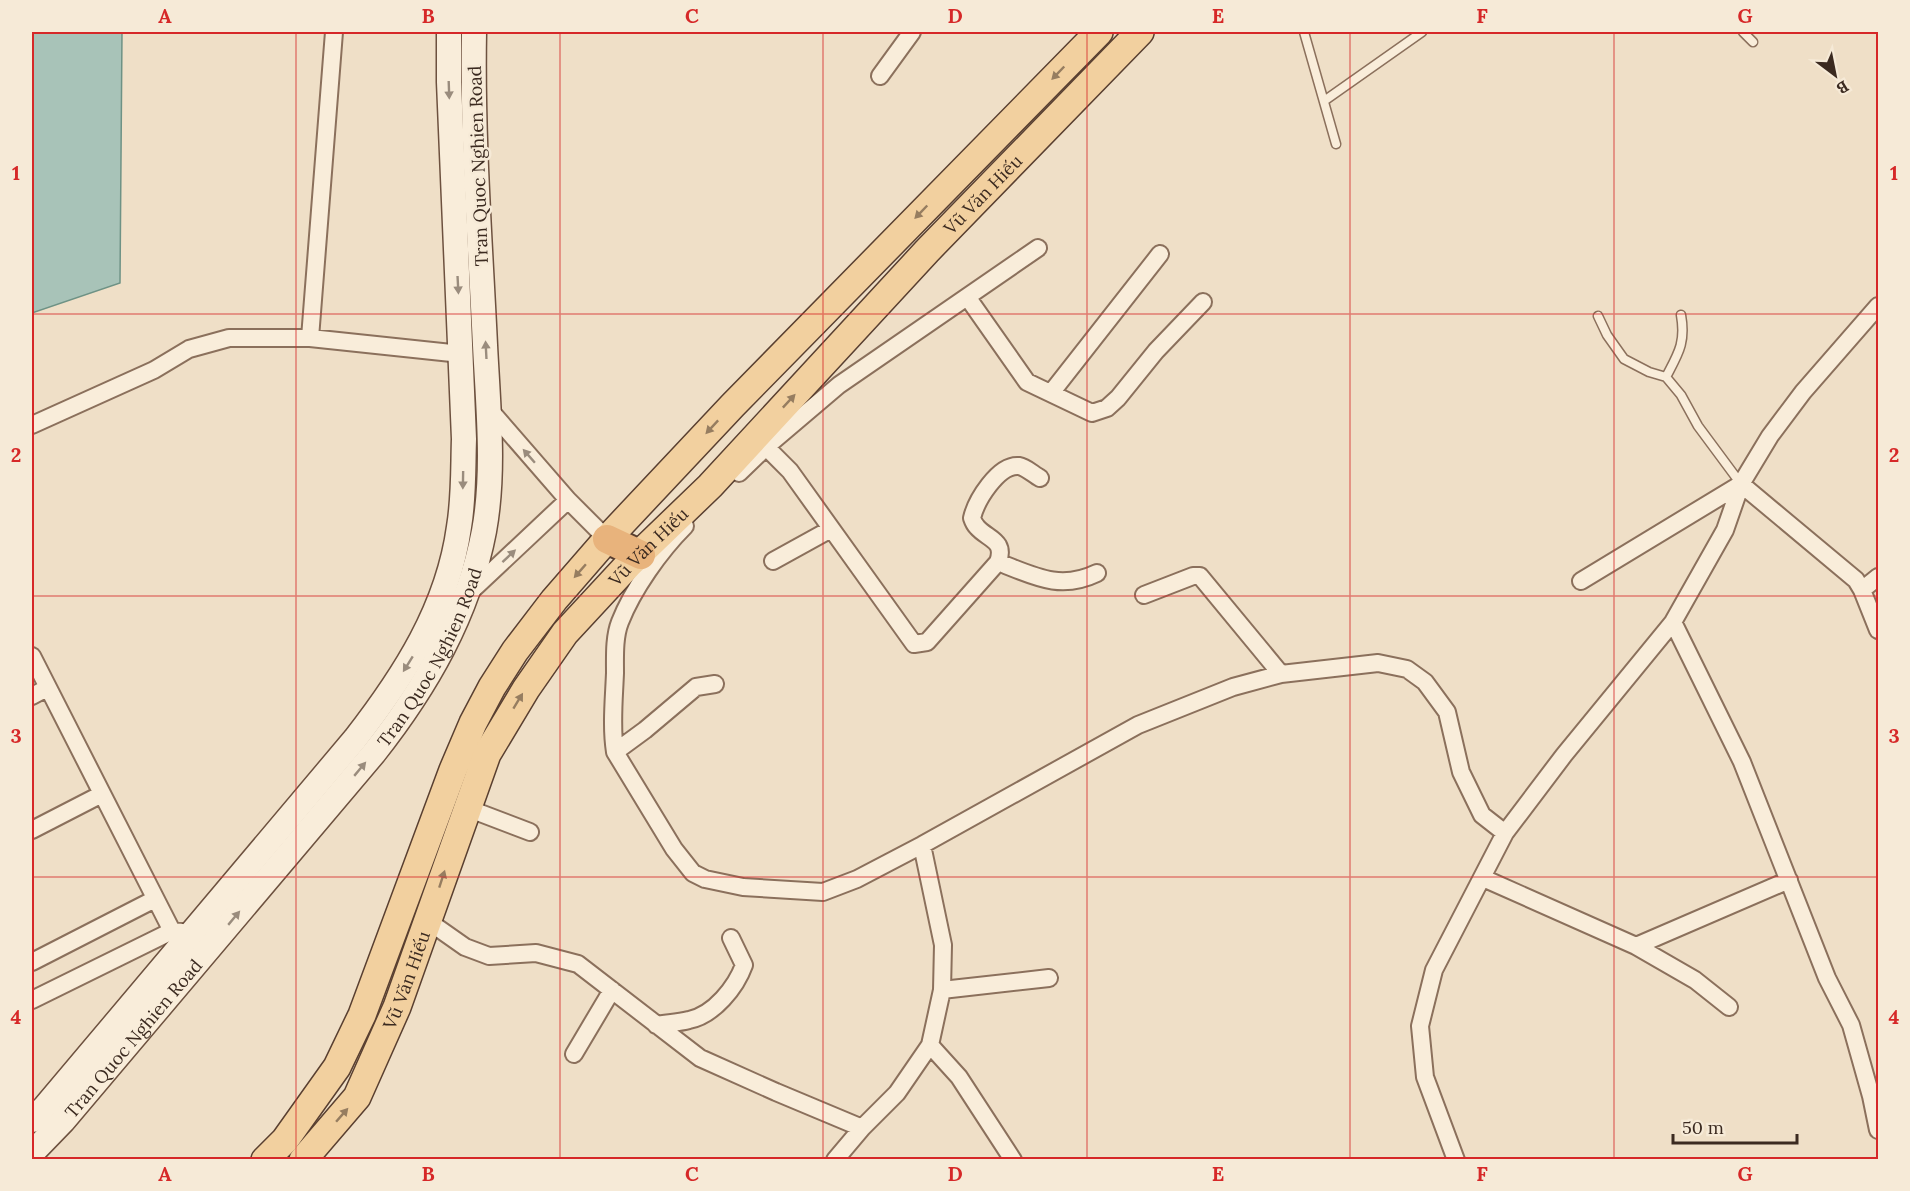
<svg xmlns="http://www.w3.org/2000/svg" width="1910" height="1191" font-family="Lora,serif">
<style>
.water{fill:#a8c3b8;stroke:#6e9285;stroke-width:1.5}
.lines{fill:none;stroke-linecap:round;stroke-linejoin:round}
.service-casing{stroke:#8b705c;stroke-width:11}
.minor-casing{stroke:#8b705c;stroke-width:20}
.secondary-casing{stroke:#6d513f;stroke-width:27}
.primary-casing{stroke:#593f30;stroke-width:30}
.trunk-casing{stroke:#593f30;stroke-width:32}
.service{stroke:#f9edda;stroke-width:8}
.minor{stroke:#f9edda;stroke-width:16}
.secondary{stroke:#f9edda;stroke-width:24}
.primary{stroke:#f2d09f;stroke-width:27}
.trunk{stroke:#e8b37c;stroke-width:28}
.oneway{fill:#967d60}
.oneway2{fill:#9a8c7d}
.grid{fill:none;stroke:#d62828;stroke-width:1.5;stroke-opacity:0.55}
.labels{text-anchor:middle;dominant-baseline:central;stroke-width:5;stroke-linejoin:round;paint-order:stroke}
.street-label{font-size:18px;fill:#3b2a20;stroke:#f6ead7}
.neatline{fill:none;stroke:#d62828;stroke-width:2}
.grid-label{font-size:20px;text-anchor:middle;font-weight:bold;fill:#d62828}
</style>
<rect width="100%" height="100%" fill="#efdfc7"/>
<path class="water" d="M32 32H122L120 283 32 313Z"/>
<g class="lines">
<defs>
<path id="service" d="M1304 32 1336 144
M1743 32 1753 42
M1324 101 1422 32
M1598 316 1607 335 1624 359 1649 372 1666 377 1681 395 1698 426 1741 484
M1666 377C1678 354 1686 343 1681 315"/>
<path id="minor" d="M880 76 912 32
M968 298 1027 382 1092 413 1107 408 1118 398 1156 351 1203 302
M310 338 334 32
M1051 393 1160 254
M489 409 568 500 607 539
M32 425 154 370 189 349 229 338H310L461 354
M766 447 790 471 914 644 927 642 998 562C1006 540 987 539 977 527 974 524 973 521 972 518 976 501 998 464 1019 466 1026 467 1034 475 1040 478
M739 473 766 447 839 385 1038 248
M685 526C660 551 633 589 620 622 614 637 615 657 615 673 614 699 611 726 615 752L674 849 693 873 705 879 743 887 823 892 857 879 922 845 1138 725 1233 687 1281 674 1378 663 1407 669 1425 682 1447 712 1461 772 1482 815 1505 833
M773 561 831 529
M998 562C1034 576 1060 591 1097 573
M1581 581 1741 484 1856 580 1862 590 1878 630
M1862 590 1878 577
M468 594 568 500
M1144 595 1193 576H1200L1281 674
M1673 622 1742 762 1827 978 1851 1025 1871 1096 1878 1130
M32 656 172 931
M32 696 47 688
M615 752 645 730 696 687 715 684
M467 808 530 832
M32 830 102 794
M1483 878 1636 946 1695 980 1729 1007
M428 921 465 947 489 956 536 953 578 964 700 1058 776 1092 862 1128
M1636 946 1789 880
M32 962 155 899
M942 990 1049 978
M32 1000 172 931 182 932
M656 1025C667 1023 678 1023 689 1020 714 1015 736 987 744 965L731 938
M930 1045 959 1077 1013 1160
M574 1054 612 990
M835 1160 862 1128 897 1093 930 1045 942 990 943 945 922 845
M1456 1160 1425 1077 1420 1026 1434 970 1505 833 1564 755 1673 622 1725 530 1741 484 1770 436 1803 392 1878 306"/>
<g id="secondary">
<path d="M32 1120 45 1107 355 739C404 676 448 608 459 527 464 498 463 468 464 439L449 82V32"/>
<path id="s1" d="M32 1153 63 1121 374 753C426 687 468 615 484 531 495 471 488 406 485 345 480 241 472 136 474 32"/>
</g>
<g id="primary">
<path d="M265 1160 285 1140 337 1067 362 1015 453 770 473 723 492 687 515 651 554 600 607 539 733 405 1099 32"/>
<path id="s2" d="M303 1160 357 1097 397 1007 487 754 526 689 565 633 629 564 710 486 927 251 1140 32"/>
</g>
<path id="trunk" d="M607 539 641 555"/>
</defs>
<use href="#service" class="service-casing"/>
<use href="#minor" class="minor-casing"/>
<use href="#secondary" class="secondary-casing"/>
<use href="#primary" class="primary-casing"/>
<use href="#trunk" class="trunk-casing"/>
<use href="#service" class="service"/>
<use href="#minor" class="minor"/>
<use href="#secondary" class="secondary"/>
<use href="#primary" class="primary"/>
<use href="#trunk" class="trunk"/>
</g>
<defs><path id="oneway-solid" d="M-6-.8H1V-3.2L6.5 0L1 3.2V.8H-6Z" transform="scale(1.5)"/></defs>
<g class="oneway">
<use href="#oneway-solid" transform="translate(1058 73) rotate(134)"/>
<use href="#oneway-solid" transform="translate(921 212) rotate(134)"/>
<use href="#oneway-solid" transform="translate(789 401) rotate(-47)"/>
<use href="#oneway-solid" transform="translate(712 427) rotate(133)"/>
<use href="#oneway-solid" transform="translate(580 571) rotate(131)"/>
<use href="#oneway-solid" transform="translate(518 701) rotate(-59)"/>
<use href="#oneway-solid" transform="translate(442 879) rotate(-72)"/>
<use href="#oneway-solid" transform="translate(342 1115) rotate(-49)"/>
</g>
<g class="oneway2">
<use href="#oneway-solid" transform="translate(449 90) rotate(88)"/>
<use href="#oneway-solid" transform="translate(458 285) rotate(87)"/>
<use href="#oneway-solid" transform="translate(486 350) rotate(-93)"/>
<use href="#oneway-solid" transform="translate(529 456) rotate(-131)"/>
<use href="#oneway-solid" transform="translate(463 480) rotate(91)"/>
<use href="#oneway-solid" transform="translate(509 556) rotate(-43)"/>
<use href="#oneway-solid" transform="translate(408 664) rotate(122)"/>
<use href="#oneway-solid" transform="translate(360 769) rotate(-50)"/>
<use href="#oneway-solid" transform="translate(234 918) rotate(-50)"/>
</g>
<path class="grid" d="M296 32V1160M560 32V1160M823 32V1160M1087 32V1160M1350 32V1160M1614 32V1160M32 314H1878M32 596H1878M32 877H1878"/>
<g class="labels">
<g class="street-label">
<text transform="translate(478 166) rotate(-92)">Tran Quoc Nghien Road</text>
<text stroke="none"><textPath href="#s2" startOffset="1200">Vũ Văn Hiếu</textPath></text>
<text stroke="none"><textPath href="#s2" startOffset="714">Vũ Văn Hiếu</textPath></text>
<text stroke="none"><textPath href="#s1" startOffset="638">Tran Quoc Nghien Road</textPath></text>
<text stroke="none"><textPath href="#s2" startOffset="210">Vũ Văn Hiếu</textPath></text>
<text stroke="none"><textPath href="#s1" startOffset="153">Tran Quoc Nghien Road</textPath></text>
</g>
</g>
<rect width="1910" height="1191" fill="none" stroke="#f6ead7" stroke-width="66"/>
<g transform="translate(1835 75) rotate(148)" stroke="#f6ead7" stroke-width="4.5" paint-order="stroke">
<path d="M0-4.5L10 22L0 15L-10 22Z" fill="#3b2a20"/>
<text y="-9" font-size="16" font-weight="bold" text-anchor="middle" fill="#3b2a20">B</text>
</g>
<path d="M1673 1134v9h124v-9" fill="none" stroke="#3b2a20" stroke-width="3"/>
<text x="1682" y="1134" font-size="18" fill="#3b2a20" stroke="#f6ead7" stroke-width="4.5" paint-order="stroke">50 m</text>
<rect x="33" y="33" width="1844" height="1125" class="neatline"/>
<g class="grid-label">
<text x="165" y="23">A</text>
<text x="428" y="23">B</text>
<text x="692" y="23">C</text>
<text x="955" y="23">D</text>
<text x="1218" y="23">E</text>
<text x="1482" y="23">F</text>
<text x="1745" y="23">G</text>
<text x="16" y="180">1</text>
<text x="1894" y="180">1</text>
<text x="16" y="462">2</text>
<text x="1894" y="462">2</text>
<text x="16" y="743">3</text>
<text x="1894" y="743">3</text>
<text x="16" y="1024">4</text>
<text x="1894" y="1024">4</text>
<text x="165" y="1181">A</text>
<text x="428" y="1181">B</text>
<text x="692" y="1181">C</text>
<text x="955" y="1181">D</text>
<text x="1218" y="1181">E</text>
<text x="1482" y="1181">F</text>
<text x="1745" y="1181">G</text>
</g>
</svg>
